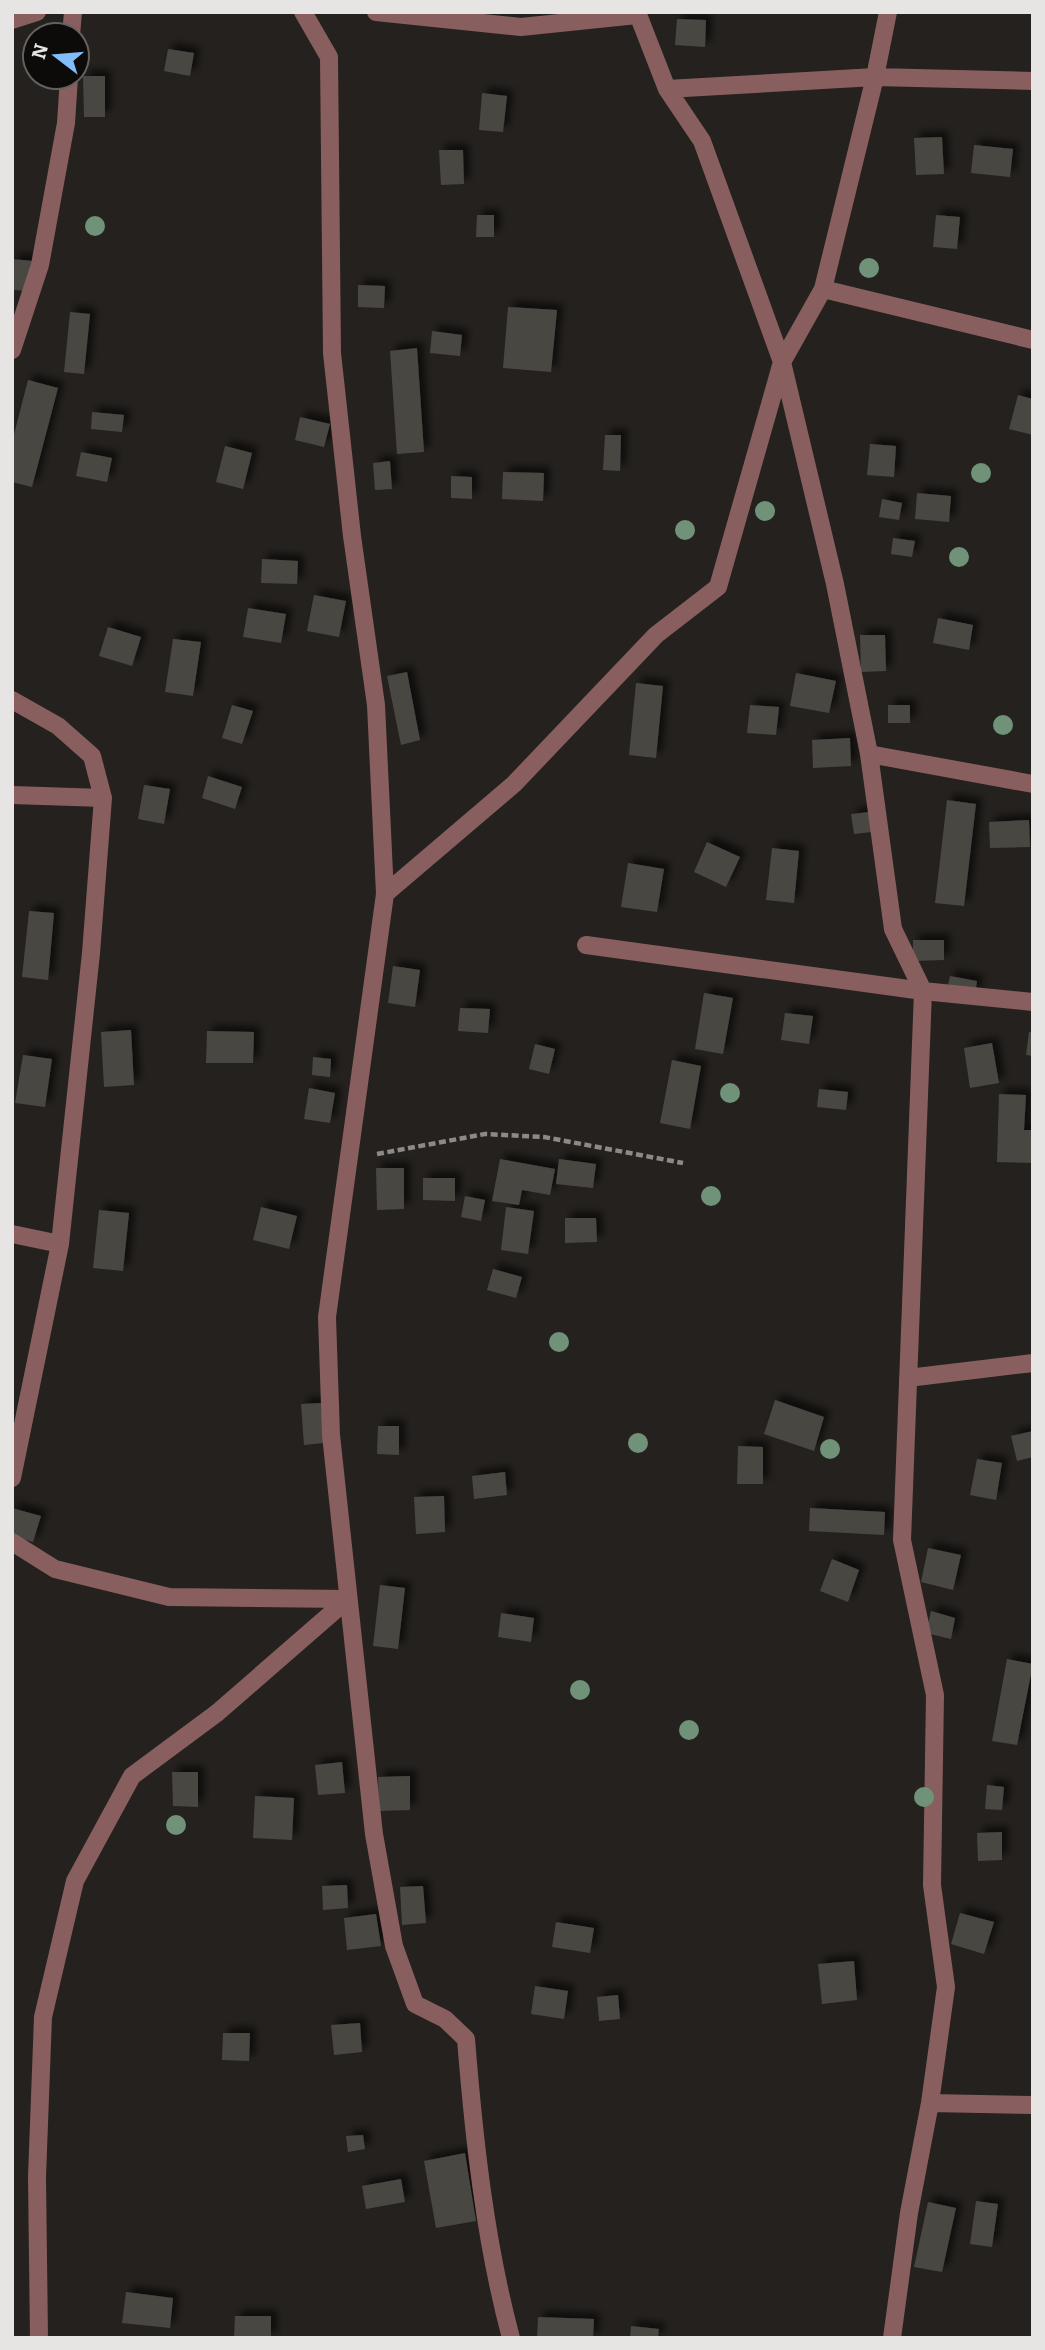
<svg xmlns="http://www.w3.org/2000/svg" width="1045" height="2350" font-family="Bitter,serif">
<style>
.building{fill:#494743;filter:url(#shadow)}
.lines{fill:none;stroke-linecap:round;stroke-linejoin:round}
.path{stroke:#8c8a88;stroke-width:4.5;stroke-dasharray:7 3.5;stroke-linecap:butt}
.minor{stroke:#885f5e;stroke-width:18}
.tree{fill:#709278}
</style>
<defs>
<filter id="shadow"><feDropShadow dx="6" dy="-6" stdDeviation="3.5" flood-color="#0009"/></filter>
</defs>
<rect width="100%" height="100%" fill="#24211e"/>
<path class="building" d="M677 19 706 20 705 47 675 45Z
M168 49 194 53 190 76 164 71Z
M83 76H105V117H84Z
M482 93 507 96 503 132 479 130Z
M942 137 944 174 916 175 914 138Z
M974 145 1013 149 1010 177 971 173Z
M439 150H463L464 184 441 185Z
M477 215H494V237H476Z
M936 215 960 217 957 249 933 247Z
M12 259 33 261 31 291 12 290Z
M358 285 385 286 384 308 358 307Z
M508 307 557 310 551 372 503 368Z
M70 312 90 314 84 374 64 372Z
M432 331 462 335 460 356 430 353Z
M417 348 424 452 397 454 390 351Z
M28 380 58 388 32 487 12 482V442Z
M1018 395 1033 399V435L1009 429Z
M92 412 124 415 122 432 91 429Z
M300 417 330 424 324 447 295 440Z
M605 435H621L620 471 603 470Z
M870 444 896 446 894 477 867 475Z
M225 446 252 453 243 489 216 482Z
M81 452 112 458 107 482 76 476Z
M390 461 392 489 375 490 373 463Z
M503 472 544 473 543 501 502 499Z
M451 476 472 477V499L451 498Z
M917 493 951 496 949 522 915 519Z
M882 499 902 503 899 520 879 517Z
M893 538 915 541 912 557 891 554Z
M262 559 298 561 297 584 261 583Z
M314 595 346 601 339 637 307 631Z
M248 608 286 614 281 643 243 637Z
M938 618 973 625 969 650 933 643Z
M108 627 141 637 132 666 99 656Z
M860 635H885L886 671 861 672Z
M173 639 201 642 193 696 165 692Z
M407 672 420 740 401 745 387 676Z
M796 673 836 681 829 713 790 706Z
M636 683 663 686 656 758 629 755Z
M232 705 253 711 242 744 222 738Z
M750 705 779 707 776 735 747 733Z
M888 705H910V723H888Z
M850 738 851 766 813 768 812 740Z
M208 776 242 787 235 809 202 798Z
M144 785 170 789 164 824 138 819Z
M947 800 976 804 964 906 935 903Z
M869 812 872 832 854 834 851 814Z
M1029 820 1030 847 990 848 989 822Z
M707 842 740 857 726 887 694 872Z
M772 848 799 851 794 903 766 900Z
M628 863 664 869 657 912 621 907Z
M29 911 54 913 48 980 22 977Z
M913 940H944V960L913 961Z
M393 966 420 970 415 1007 388 1003Z
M950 976 977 981 975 995 947 990Z
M704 993 733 998 723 1054 695 1049Z
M460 1008 490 1009 488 1033 458 1031Z
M785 1013 813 1016 809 1044 781 1040Z
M131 1030 134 1085 104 1087 101 1032Z
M207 1031 254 1032 253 1063H206Z
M1029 1032 1033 1033V1056L1026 1055Z
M992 1043 999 1083 970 1088 964 1048Z
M535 1044 555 1049 549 1074 529 1069Z
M23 1055 52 1059 45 1107 15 1103Z
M313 1057 331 1059 330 1077 312 1075Z
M672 1060 701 1066 690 1129 660 1123Z
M309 1088 335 1093 330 1123 304 1119Z
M819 1089 848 1092 846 1110 817 1107Z
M999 1094 1026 1095 1024 1130H1033V1163L997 1162Z
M500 1159 555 1169 550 1195 522 1190 519 1205 492 1201Z
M559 1159 596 1164 593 1188 556 1184Z
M376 1168H404V1209L377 1210Z
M423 1178H455V1201L423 1200Z
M465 1196 485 1200 481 1221 461 1217Z
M261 1207 297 1216 289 1249 253 1240Z
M506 1207 534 1211 528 1254 501 1250Z
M99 1210 129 1213 123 1271 93 1268Z
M565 1218H596L597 1242 565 1243Z
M493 1269 522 1277 516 1298 487 1290Z
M775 1400 824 1417 814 1451 764 1434Z
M321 1403 324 1443 304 1445 301 1404Z
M378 1426H399V1455L377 1454Z
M1033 1431V1457L1017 1461 1011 1436Z
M738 1446 763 1447V1484H737Z
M977 1459 1002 1463 996 1500 970 1495Z
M505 1472 507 1495 474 1499 472 1476Z
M444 1496 445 1532 416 1534 414 1497Z
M12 1508 41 1516 33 1542 12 1536Z
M810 1508 885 1512 884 1535 809 1531Z
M928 1548 961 1555 953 1590 921 1582Z
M832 1559 859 1570 848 1602 820 1591Z
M380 1585 405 1588 398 1649 373 1646Z
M931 1611 955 1618 951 1639 926 1633Z
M501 1613 534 1618 531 1642 498 1637Z
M1007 1659 1033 1664 1017 1745 992 1741Z
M342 1762 345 1793 318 1795 315 1765Z
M172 1772H198V1807L173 1806Z
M410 1776V1810L379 1811 378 1777Z
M987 1785 1004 1787 1002 1810 985 1809Z
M255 1796 294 1798 292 1840 253 1838Z
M1002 1832V1860L978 1861 977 1833Z
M347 1885 348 1908 323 1910 322 1886Z
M423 1886 426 1923 402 1925 400 1887Z
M960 1913 994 1922 984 1954 951 1944Z
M376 1914 381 1946 347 1950 344 1918Z
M556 1922 594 1928 590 1953 552 1947Z
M854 1961 857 2000 822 2004 818 1964Z
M535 1986 568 1991 564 2019 531 2014Z
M618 1995 620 2019 599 2021 597 1997Z
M360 2023 362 2052 334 2055 331 2025Z
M223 2033H250L249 2061 222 2060Z
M363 2135 365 2149 348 2152 346 2136Z
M465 2153 476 2221 436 2228 424 2161Z
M401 2179 405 2202 366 2209 362 2186Z
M976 2201 998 2204 992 2247 970 2244Z
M928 2202 956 2208 942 2272 914 2267Z
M126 2292 173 2298 170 2328 122 2323Z
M235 2316H271V2338H234Z
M538 2317 594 2319 593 2338H537Z
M631 2326 659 2329 658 2338H630Z"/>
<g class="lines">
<path class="path" d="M377 1154 485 1134 544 1137 683 1163"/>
<path class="minor" d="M303 12 329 57 332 353 352 536 376 705 385 894 327 1317 331 1435 374 1834 394 1946 415 2004 445 2019 466 2039C474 2139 485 2241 511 2338
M376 12 521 27 637 15
M637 12 667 89 702 141 782 362 835 584 869 754 893 929 923 991 902 1540 935 1695 932 1885 946 1987 930 2103 909 2213 892 2338
M12 20 37 12
M71 35 73 12
M667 89 875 77 1033 81
M823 289 1033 340
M12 350 40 265 66 123 69 77
M12 700 58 726 92 756 103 798 91 953 60 1244 12 1478
M869 754 1033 784
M12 795 103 798
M385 894 514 784 656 635 718 587 782 362 823 289 875 77 888 12
M586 945 923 991 1033 1002
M12 1234 60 1244
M908 1378 1033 1363
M12 1542 55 1569 169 1597 348 1599
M930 2103 1033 2105
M39 2338 37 2177 43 2017 75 1881 132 1776 217 1713 348 1599"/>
</g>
<g class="tree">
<circle cx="95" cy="226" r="10"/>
<circle cx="869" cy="268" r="10"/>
<circle cx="981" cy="473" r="10"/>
<circle cx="765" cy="511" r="10"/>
<circle cx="685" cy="530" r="10"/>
<circle cx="959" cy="557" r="10"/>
<circle cx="1003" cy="725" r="10"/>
<circle cx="730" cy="1093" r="10"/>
<circle cx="711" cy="1196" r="10"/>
<circle cx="559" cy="1342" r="10"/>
<circle cx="638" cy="1443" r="10"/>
<circle cx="830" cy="1449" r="10"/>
<circle cx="580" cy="1690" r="10"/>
<circle cx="689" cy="1730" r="10"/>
<circle cx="924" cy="1797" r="10"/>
<circle cx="176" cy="1825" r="10"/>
</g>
<rect width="1045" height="2350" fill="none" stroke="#e7e5e3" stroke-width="28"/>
<g transform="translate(56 56) rotate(286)"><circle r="33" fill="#0c0b0a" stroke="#646261" stroke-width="2"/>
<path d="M0-5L12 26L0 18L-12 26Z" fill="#80bdfa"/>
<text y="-10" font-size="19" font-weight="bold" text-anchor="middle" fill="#e7e5e3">N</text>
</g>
</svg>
